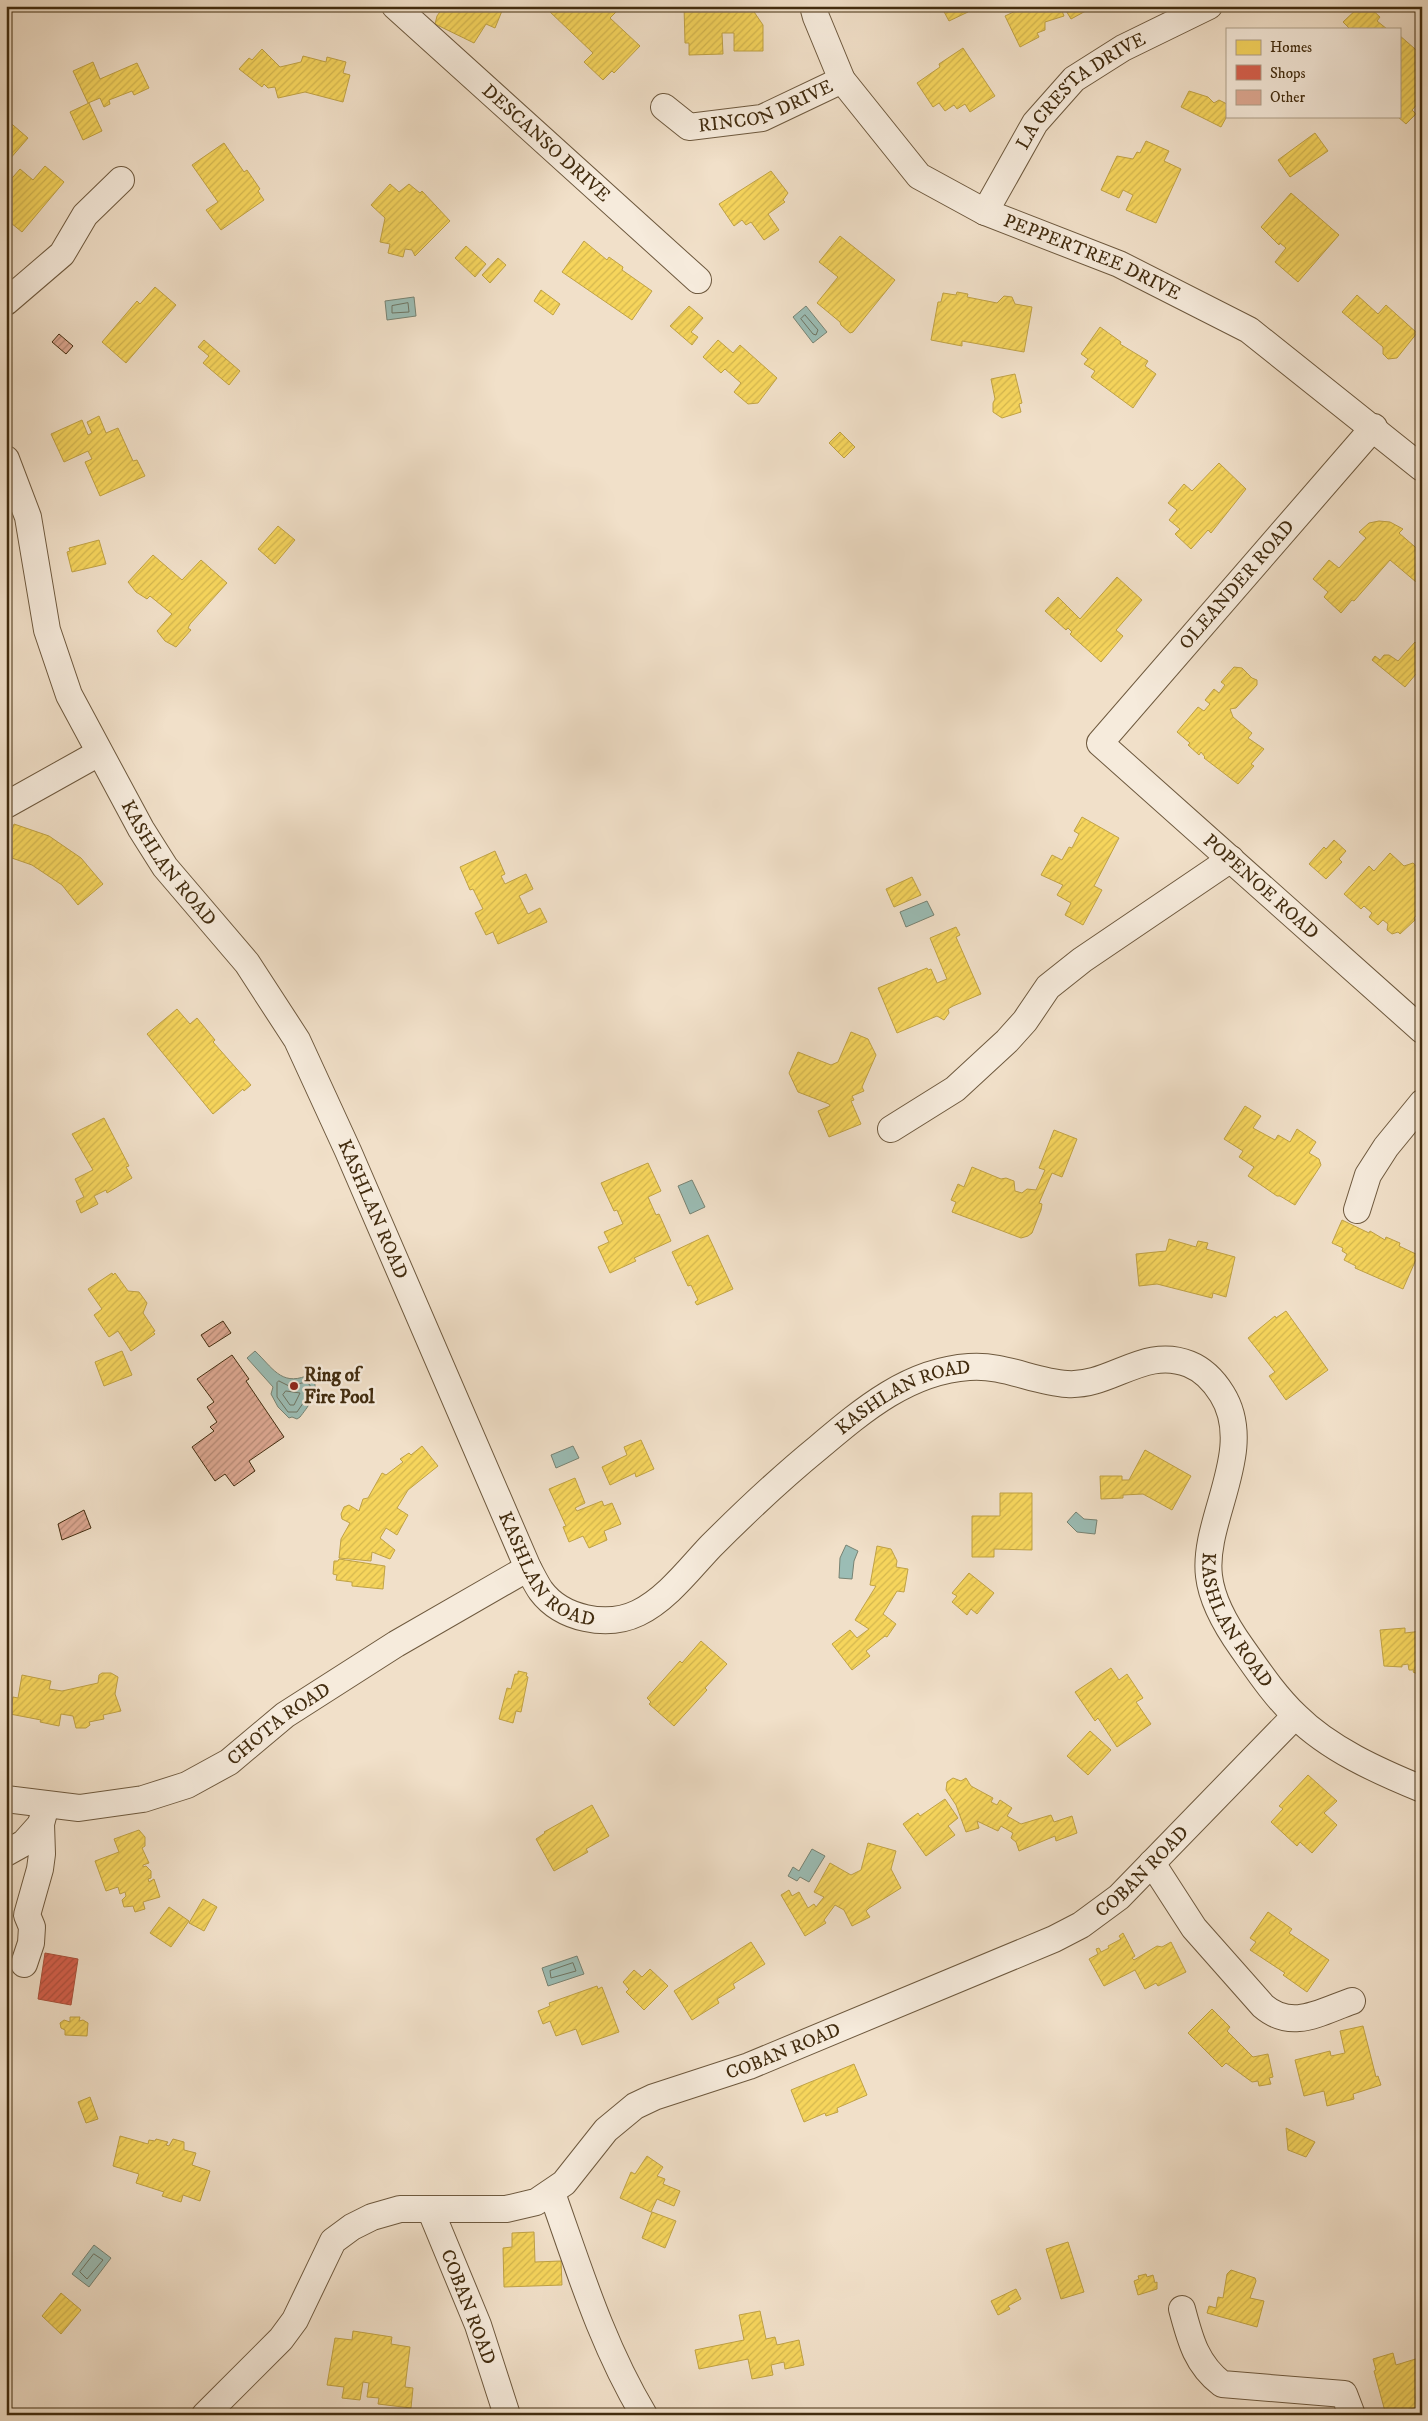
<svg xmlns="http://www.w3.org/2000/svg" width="1428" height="2421" font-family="'IM FELL DW Pica',serif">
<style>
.water{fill:#9bbdb5;stroke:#778373}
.homes{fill:url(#homes-hatch);stroke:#c0a245}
.shops{fill:url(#shops-hatch);stroke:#aa503a}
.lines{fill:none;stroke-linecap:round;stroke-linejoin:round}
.shore{stroke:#6e7462;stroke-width:1}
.building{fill:url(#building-hatch);stroke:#422c0f}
.minor-casing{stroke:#6e593e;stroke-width:28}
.minor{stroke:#f6ebdc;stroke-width:26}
.poi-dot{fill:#8f2418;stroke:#f6ebdc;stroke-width:2}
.labels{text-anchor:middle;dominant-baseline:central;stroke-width:5;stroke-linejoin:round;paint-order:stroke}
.street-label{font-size:19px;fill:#422c0f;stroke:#f6ebdc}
.poi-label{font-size:19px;font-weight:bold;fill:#422c0f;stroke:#f6ebdc;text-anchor:start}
</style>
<defs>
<pattern id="homes-hatch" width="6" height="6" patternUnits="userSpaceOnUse" patternTransform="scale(1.25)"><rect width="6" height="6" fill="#f6d55c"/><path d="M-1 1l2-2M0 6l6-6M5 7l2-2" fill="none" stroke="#d4b74f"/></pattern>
<pattern id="shops-hatch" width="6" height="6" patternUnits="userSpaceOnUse" patternTransform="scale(1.25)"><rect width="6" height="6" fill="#d6604d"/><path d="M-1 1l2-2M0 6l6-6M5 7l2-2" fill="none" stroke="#af4f3e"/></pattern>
<pattern id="building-hatch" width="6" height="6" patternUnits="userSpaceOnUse" patternTransform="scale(1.25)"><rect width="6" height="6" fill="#dda892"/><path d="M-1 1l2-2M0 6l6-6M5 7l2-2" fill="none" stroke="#b58976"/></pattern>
</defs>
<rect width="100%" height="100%" fill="#f1e0c9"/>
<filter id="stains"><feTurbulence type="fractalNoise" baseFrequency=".004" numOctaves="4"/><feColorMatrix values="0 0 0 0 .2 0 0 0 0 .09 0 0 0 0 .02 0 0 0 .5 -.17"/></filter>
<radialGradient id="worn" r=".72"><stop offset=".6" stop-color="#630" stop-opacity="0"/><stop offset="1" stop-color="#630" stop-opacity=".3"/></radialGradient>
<path class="water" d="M414 297 416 316 387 320 385 301Z
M806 306 827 332 813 343 793 317Z
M927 901 934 915 906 927 900 912Z
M692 1180 705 1207 690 1214 678 1186Z
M255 1351C272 1367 281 1386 306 1376L314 1381C319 1393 307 1408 300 1417L297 1419 292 1417 289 1418 278 1407 271 1394 273 1387 247 1358Z
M573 1446 579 1458 556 1468 551 1455Z
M1076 1512 1084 1519 1097 1520 1095 1534 1077 1532 1067 1522Z
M846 1545 858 1551 854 1561 852 1579 839 1578 840 1558Z
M812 1849 825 1856 809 1882 800 1877 797 1881 788 1876 793 1867 799 1871Z
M577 1956 584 1974 548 1986 542 1968Z
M94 2245 111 2258 89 2287 72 2274Z"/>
<path class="homes" d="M444 6H504L495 28 486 24 474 43 435 24 437 16Z
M554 6H610L616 12 610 18 640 46 614 73 612 71 603 80 584 62 593 53 549 11Z
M684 6H750L763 25V51H734V33H722L723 54 689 55V43H685Z
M946 6H965L968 12 949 21 942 8Z
M1019 6H1093V7L1071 19 1065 9 1062 11 1064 16 1045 22V30L1037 33 1039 37 1020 47 1005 16 1020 9Z
M1360 6H1368L1380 17 1377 21 1387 29H1350L1343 22Z
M1399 35 1422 55 1419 58 1422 60V94L1419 96 1422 99 1412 110 1416 114 1406 124 1397 116H1399Z
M963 48 995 96 970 112 965 104 957 109 954 105 945 111 939 103 933 107 917 83 940 67 939 64Z
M262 49 280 67 301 62 303 56 326 62 327 57 346 62 343 73 350 75 343 102 305 92 278 98 275 87 268 88 264 84 262 87 239 69 249 58 252 60Z
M93 62 100 79 137 63 149 88 134 95 132 91 109 100 110 104 104 107 100 98 88 103 73 71Z
M1189 91 1208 97 1214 103 1219 100 1227 104V116L1221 127 1181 107Z
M89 103 102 131 83 140 70 112Z
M6 119 28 138 9 160 6 157Z
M1315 133 1328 151 1290 177 1278 160Z
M1146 141 1169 151 1164 161 1181 169 1156 223 1126 210 1133 195 1123 190 1119 198 1101 190 1117 156 1133 159 1137 152 1140 153Z
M224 143 244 172 247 170 260 189 258 191 264 200 221 230 206 210 218 202 192 165Z
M45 166 64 182 22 232 6 219V185L20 169 33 180Z
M771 171 788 193 783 200 785 202 768 214 779 230 764 240 751 222 746 225 742 220 734 226 719 204Z
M390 184 399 192 409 184 420 193 422 191 450 221 415 256 412 250 405 249 403 257 388 253 390 244 380 242 385 218 371 205Z
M1291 193 1339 235 1298 282 1275 262 1286 248 1280 243 1279 245 1261 227Z
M840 236 895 280 853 332 850 333 841 325 840 322 817 303 838 277 819 262Z
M584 241 607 260 609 257 623 267 622 270 652 291 632 320 562 272Z
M466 246 486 264 475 277 455 258Z
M498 258 506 265 490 283 482 275Z
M155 287 176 305 126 363 102 342 137 301 140 304Z
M541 290 560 304 553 315 534 301Z
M957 292 968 294 967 297 997 303 1004 296 1012 297 1015 304 1032 307 1024 352 962 341V346L931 340 938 302H941L943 293 956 295Z
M1357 295 1378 314 1386 305 1417 333 1397 358 1388 359 1383 354V347L1342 312Z
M689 306 703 318 691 332 698 337 692 345 670 326Z
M1100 327 1121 342 1120 344 1148 361 1145 366 1156 374 1133 408 1091 377 1095 371 1084 364 1088 359 1081 354Z
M204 340 240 371 229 385 203 363 209 356 198 347Z
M718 340 733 353 740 345 777 378 758 403 748 404 734 392 741 383 725 369 721 373 703 357Z
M1015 374 1022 403 1019 404 1021 412 1002 418 993 412V403L995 399 991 379Z
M99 416 106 433 118 428 133 461 137 460 145 476 100 496 85 462 92 459 88 451 64 462 51 434 82 420 88 435 92 433 87 422Z
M840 432 855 447 844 458 829 443Z
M1219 463 1246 489 1211 533 1208 530 1191 549 1175 534 1180 529 1169 520 1177 510 1168 503 1184 484 1192 491Z
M1379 521 1390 522 1403 529 1399 533 1422 553V587L1390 560 1354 601 1352 600 1341 613 1324 597 1328 592 1313 579 1329 560 1339 568 1366 538 1359 532 1369 523Z
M278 526 295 540 275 564 258 549Z
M99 540 106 564 72 572 67 552 70 551 69 548Z
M153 555 182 580 201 560 227 583 190 624 188 628 191 630 176 647 165 641 157 631 172 614 150 596 147 599 136 592 128 582Z
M1117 577 1142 600 1116 630 1123 636 1101 662 1070 634 1072 632 1068 628 1066 630 1045 611 1058 597 1080 619Z
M1415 642 1420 647 1422 645V667L1405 687 1372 660 1375 656 1380 660 1384 655H1389L1398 661Z
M1234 667 1242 668 1252 678 1257 680V685L1236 708 1230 709 1233 717 1252 733 1248 738 1264 749 1251 764 1254 766 1238 784 1204 758 1205 757 1201 752 1199 755 1188 745 1190 743 1177 732 1198 707 1204 711 1210 704 1205 700 1214 689 1219 693 1225 685 1221 682Z
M1082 817 1119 838 1094 886 1102 890 1083 925 1065 915 1071 903 1057 895 1063 885 1041 875 1052 855 1062 860 1069 847 1072 848 1079 834 1074 831Z
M14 824 49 836 81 858 103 884 78 905 62 885 32 865 6 856V848Z
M1334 840 1346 851 1339 859 1342 862 1326 879 1309 864 1324 847 1326 849Z
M495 851 505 874 501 876 505 884 526 874 533 889 519 896 528 914 540 908 547 922 498 944 493 932 486 935 475 913 483 909 473 889 470 890 460 867Z
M1390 853 1404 866 1413 863 1421 870V877L1417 881 1422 886 1417 891 1422 890V909L1414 918 1415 920 1400 934 1398 932 1392 934 1387 930 1388 924 1383 920 1378 925 1369 917 1372 913 1364 906 1361 909 1344 894 1369 866 1374 871Z
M912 877 921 895 894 907 886 889Z
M956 927 960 935 956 937 981 994 953 1006 948 1009 949 1013 944 1020 937 1016 897 1033 878 988 927 968 928 970 931 969 937 983 947 979 930 938Z
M177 1009 190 1024 197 1018 215 1040 213 1042 251 1085 244 1091 243 1089 213 1114 147 1034Z
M851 1032 868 1039 876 1055 862 1087 864 1091 852 1096 854 1100 851 1101 861 1124 829 1137 818 1111 830 1106 829 1104 798 1092 789 1073 798 1052 831 1065 838 1062Z
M1245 1106 1261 1116 1253 1128 1275 1140 1278 1135 1290 1142 1297 1129 1316 1142 1309 1153 1319 1159 1321 1165 1295 1205 1280 1196H1277L1248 1176 1254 1167 1239 1157 1243 1151 1224 1139Z
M104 1118 129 1166 126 1167 132 1178 107 1193 106 1190 94 1196 98 1204 81 1213 76 1201 84 1197 75 1179 93 1170 72 1134Z
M1054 1130 1077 1139 1062 1177 1052 1173 1039 1203 1042 1204 1041 1210 1032 1233 1028 1236 1021 1238 952 1212 956 1202 951 1200 958 1184 964 1187 972 1167 1001 1179 1006 1178 1014 1181 1015 1191 1022 1193 1027 1189 1036 1190 1045 1170 1039 1168Z
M648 1163 661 1191 648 1197 656 1215 659 1214 671 1241 634 1258 636 1261 610 1273 598 1247 609 1242 604 1232 623 1224 617 1210 614 1211 601 1183Z
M1342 1220 1369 1233 1370 1231 1385 1240 1386 1237 1400 1243 1399 1246 1418 1255 1403 1289 1355 1268 1356 1266 1344 1260 1347 1254 1342 1251 1343 1248 1332 1243Z
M708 1235 733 1289 697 1305 695 1302 698 1300 691 1285 688 1286 672 1252Z
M1169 1239 1196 1247 1198 1241 1208 1243 1206 1249 1235 1257 1226 1297 1213 1293 1212 1298 1157 1284 1139 1286 1136 1254 1166 1251Z
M112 1273 113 1275 115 1273 128 1291 139 1292 147 1303 143 1313 155 1331 153 1332 155 1334 131 1351 118 1331 109 1337 94 1315 102 1309 88 1289Z
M1286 1311 1328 1370 1286 1400 1269 1376 1275 1372 1248 1338 1275 1316 1276 1318Z
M122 1351 132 1375 104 1386 95 1362Z
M641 1440 654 1469 636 1477 635 1473 610 1485 602 1467 627 1455 624 1447Z
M422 1446 438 1466 408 1490 397 1508 408 1515 397 1535 386 1528 380 1538 395 1550 390 1559 372 1552 371 1561 339 1558 341 1539 350 1523 342 1519 341 1514 344 1507 349 1505 359 1511 363 1499 368 1498 382 1473 386 1475 403 1462 400 1459 409 1453 411 1455Z
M1145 1450 1191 1476 1172 1510 1143 1494 1123 1495V1498L1101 1499 1100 1476H1122V1480H1129Z
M575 1478 585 1503 575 1508 577 1511 602 1501 604 1506 612 1503 621 1524 604 1531 607 1540 589 1548 583 1536 569 1542 563 1527 566 1526 549 1489Z
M1000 1493H1032V1550L994 1549V1557H972V1516H1000Z
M877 1546 891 1549 897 1561 896 1567 908 1569 904 1592 897 1591 883 1614 896 1624 887 1637 885 1636 866 1651 870 1656 852 1670 832 1644 850 1630 857 1638 869 1629 855 1620 876 1586 870 1585Z
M339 1559 385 1566 383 1589 352 1586V1582L336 1580 337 1575 333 1574 334 1561H338Z
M969 1573 994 1593 977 1614 971 1609 967 1615 952 1602 957 1596 952 1593Z
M1405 1628V1633L1422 1631V1676L1413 1672 1414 1670H1409L1408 1664 1402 1665V1667L1384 1666 1380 1630Z
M701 1641 727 1664 705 1688 707 1690 674 1726 649 1704 651 1702 647 1698 680 1661 682 1663Z
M1111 1668 1119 1680 1127 1674 1143 1698 1136 1702 1151 1724 1117 1747 1098 1718 1095 1721 1075 1692Z
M518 1671 527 1673 526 1676 528 1677 521 1712 516 1711 513 1723 499 1719 507 1688 511 1689 515 1674H518Z
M102 1673H111L118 1677 115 1694 121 1711 103 1715 104 1719 89 1722 90 1725 86 1728H76L73 1716 61 1714 59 1726 40 1722 41 1720 10 1714 13 1697 18 1698 22 1675 51 1681 49 1689 62 1691 98 1683 99 1675Z
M1090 1731 1111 1750 1088 1775 1067 1756Z
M1308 1775 1337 1801 1324 1813 1337 1825 1312 1853 1300 1842 1297 1846 1271 1822 1283 1809 1279 1806Z
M953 1778 961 1781 966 1778 971 1786 993 1798 991 1802 997 1805 1000 1800 1012 1808 1007 1816 1021 1824 1051 1815 1054 1822 1072 1816 1077 1833 1056 1841 1055 1836 1019 1851 1016 1842 1011 1838 1013 1833 1001 1826 998 1831 977 1821 979 1828 966 1832 956 1805 946 1790 947 1782Z
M945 1799 958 1818 948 1826 955 1835 926 1856 903 1824 918 1813 920 1816Z
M592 1805 609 1836 586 1849 588 1852 554 1871 536 1839 545 1833 544 1832Z
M139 1830 145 1837V1846L142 1848 149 1863 143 1865V1867L146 1866 151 1871V1878L148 1879 149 1882 154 1879 160 1897 143 1902 145 1909 135 1912 133 1906 124 1907 122 1900 126 1896 125 1892 120 1894 118 1887 106 1891 95 1861 119 1852 114 1839Z
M868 1843 896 1851 891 1869 901 1888 869 1908 866 1911 870 1917 852 1926 844 1910 835 1905 824 1920 826 1923 805 1936 781 1895 789 1890 792 1896 799 1892 808 1908 814 1904 816 1907 824 1897 814 1892 830 1863 851 1875 861 1870Z
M203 1899 217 1907 204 1931 189 1923Z
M169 1907 189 1921 171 1947 150 1933Z
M1268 1912 1292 1929 1289 1933 1329 1960 1307 1992 1283 1975 1285 1973 1250 1950 1256 1942 1250 1938Z
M1123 1933 1135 1956 1132 1958 1134 1960 1157 1946 1162 1947 1171 1942 1186 1972 1158 1986 1156 1983 1145 1989 1135 1970 1104 1986 1089 1959 1098 1954 1096 1949 1099 1948 1101 1952 1109 1948 1108 1946 1121 1939 1119 1936Z
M751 1942 765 1964 733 1984 735 1988 717 1999 719 2003 692 2020 674 1991Z
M650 1969 668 1986 644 2010 626 1992 629 1989 623 1982 634 1970 642 1977Z
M597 1986 598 1989 602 1987 619 2032 582 2045 576 2029 556 2036 550 2021 543 2024 538 2011 550 2006 549 2003Z
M1212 2009 1230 2027 1227 2031 1253 2057 1268 2054 1273 2077 1269 2078 1271 2084 1259 2086 1258 2081 1252 2082 1226 2063 1222 2067 1188 2033Z
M70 2017H80L79 2021 83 2020 88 2023 87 2036 65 2035V2030L61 2028 60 2023 64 2020 70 2022Z
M1363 2026 1376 2077 1378 2076 1381 2085 1353 2094 1354 2099 1327 2106 1324 2091 1304 2096 1295 2060 1330 2051 1331 2056 1345 2053 1340 2031Z
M854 2064 867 2095 837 2108 838 2112 826 2116 825 2113 804 2122 791 2090Z
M90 2097 98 2119 86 2123 78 2102Z
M1286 2128 1315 2142 1306 2157 1288 2150Z
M120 2136 148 2144 149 2140 155 2141 156 2139 168 2142 166 2145 169 2146 173 2139 184 2142V2150L196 2153 192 2165 210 2171 200 2201 183 2195 181 2202 162 2196 164 2192 136 2183 139 2174 113 2166Z
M647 2156 663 2167 657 2176 665 2179 663 2184 680 2191 674 2206 657 2199 651 2212 620 2198 631 2172 635 2174Z
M652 2212 676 2221 665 2248 642 2238Z
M534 2232 535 2262 561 2261 562 2285 504 2287 503 2248 512 2247V2233Z
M1068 2242 1084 2292 1061 2299 1046 2249Z
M1231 2270 1255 2278 1256 2281 1250 2298 1264 2301 1257 2327 1207 2313 1209 2306 1216 2308 1218 2297 1223 2298 1227 2274Z
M1146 2274 1147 2277 1153 2275 1155 2283 1157 2282V2289L1138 2295 1134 2281 1139 2279 1138 2276Z
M1016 2289 1021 2299 1008 2306 1010 2309 998 2315 991 2301Z
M61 2293 81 2310 61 2334 42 2316Z
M760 2311 766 2339 775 2337 777 2345 799 2340 804 2365 785 2369 784 2362 771 2365 773 2375 752 2379 748 2359 699 2369 695 2350 744 2340 739 2315Z
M353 2331 392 2337 391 2344 410 2347 405 2387 413 2388 411 2408 378 2404 379 2398 367 2397 369 2383 363 2382 360 2400 342 2398 344 2387 327 2385 335 2338 352 2340Z
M1393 2353 1396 2365 1422 2357V2395L1415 2397 1418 2407 1386 2415 1374 2371 1376 2370 1373 2359Z"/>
<path class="shops" d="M45 1953 78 1959 71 2005 38 1999Z"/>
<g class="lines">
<path class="shore" d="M408 303 409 312 392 313V306Z
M805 315 818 330 816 335 813 334 801 319Z
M279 1381 289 1386 306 1382 310 1385V1393L297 1412H288L277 1397V1383Z
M286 1391 300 1393 294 1405H290L283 1395Z
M573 1963 576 1971 551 1978 550 1971Z
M94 2254 103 2260 87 2279 80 2272Z"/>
</g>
<path class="building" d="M59 334 73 346 66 354 52 342Z
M223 1321 231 1333 209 1347 201 1335Z
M232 1355 249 1379 246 1381 284 1437 249 1461 255 1471 234 1486 225 1474 215 1481 192 1447 214 1431 210 1427 217 1422 207 1407 214 1402 197 1379Z
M84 1510 91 1528 62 1540 58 1524Z"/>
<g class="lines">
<defs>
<g id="minor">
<path id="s1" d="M395 6 698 280"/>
<path id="s2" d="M813 6 816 17 842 80 919 176 985 212 1119 264 1249 330 1422 468"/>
<path id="s3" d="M664 107 689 127 762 118 842 80"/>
<path id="s4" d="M985 212 1035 123 1074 79 1123 48 1209 6"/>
<path d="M6 302 62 254 85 215 121 180"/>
<path id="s5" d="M1374 427 1100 743 1422 1030"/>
<path id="s6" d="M6 459 28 517 47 630 69 695 141 829 165 867 247 963 297 1040 348 1151 528 1568C532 1575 536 1584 541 1591 562 1619 607 1628 638 1613 667 1599 690 1568 711 1546 746 1511 781 1478 819 1447 864 1409 909 1371 969 1367 1003 1364 1034 1382 1067 1384 1111 1387 1144 1346 1189 1364 1204 1370 1214 1381 1222 1394 1257 1450 1202 1520 1209 1576 1212 1602 1227 1627 1242 1648 1259 1672 1275 1696 1296 1716 1329 1749 1378 1771 1422 1789"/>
<path d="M6 805 99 753"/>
<path d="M891 1129 955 1089 1007 1041 1025 1021 1048 987 1082 960 1231 859"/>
<path d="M1357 1210 1368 1175 1386 1147 1422 1103"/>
<path id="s7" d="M6 1799 79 1808 143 1799 187 1785 229 1762 285 1715 396 1644 528 1568"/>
<path d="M6 1853 24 1843 41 1824"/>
<path d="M1152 1863 1194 1928 1263 2006C1292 2031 1320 2012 1352 2001"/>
<path d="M24 1964 31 1943 32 1927 27 1915 40 1869 42 1854 41 1824 46 1805"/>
<path d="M552 2193C579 2269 602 2345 644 2415"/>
<path d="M1182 2309C1190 2339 1196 2364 1222 2384L1344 2394 1352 2415"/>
<path d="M205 2415 281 2339 295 2320 333 2241 352 2227 372 2217 400 2209H430"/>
<path id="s8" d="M507 2415 478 2325 430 2209H506L536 2202 564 2183 606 2130 635 2106 654 2097 749 2066 1054 1939 1081 1925 1119 1897 1295 1716"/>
</g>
</defs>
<use href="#minor" class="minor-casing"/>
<use href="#minor" class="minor"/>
</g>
<circle class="poi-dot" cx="294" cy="1386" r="5"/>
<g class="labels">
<g class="street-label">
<text stroke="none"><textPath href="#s4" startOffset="158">LA CRESTA DRIVE</textPath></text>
<text stroke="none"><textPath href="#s3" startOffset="112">RINCON DRIVE</textPath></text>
<text stroke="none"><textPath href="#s1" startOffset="204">DESCANSO DRIVE</textPath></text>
<text stroke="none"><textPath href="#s2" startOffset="394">PEPPERTREE DRIVE</textPath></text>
<text transform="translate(1237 585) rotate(-49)">OLEANDER ROAD</text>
<text stroke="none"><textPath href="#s6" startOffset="441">KASHLAN ROAD</textPath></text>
<text stroke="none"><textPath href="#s5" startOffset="634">POPENOE ROAD</textPath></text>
<text stroke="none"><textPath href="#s6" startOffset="846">KASHLAN ROAD</textPath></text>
<text stroke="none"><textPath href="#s6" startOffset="1716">KASHLAN ROAD</textPath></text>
<text stroke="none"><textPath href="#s6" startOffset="1251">KASHLAN ROAD</textPath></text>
<text stroke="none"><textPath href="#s6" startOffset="2299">KASHLAN ROAD</textPath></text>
<text stroke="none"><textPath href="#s7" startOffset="295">CHOTA ROAD</textPath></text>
<text stroke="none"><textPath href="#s8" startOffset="1029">COBAN ROAD</textPath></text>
<text stroke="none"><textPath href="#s8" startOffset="624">COBAN ROAD</textPath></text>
<text transform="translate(468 2307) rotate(69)">COBAN ROAD</text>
</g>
<g class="poi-label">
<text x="304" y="1375">Ring of<tspan x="304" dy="22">Fire Pool</tspan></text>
</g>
</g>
<rect width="1428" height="2421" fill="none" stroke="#f1e0c9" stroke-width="25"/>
<rect x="8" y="8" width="1413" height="2406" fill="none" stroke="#422c0f" stroke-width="2.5"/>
<rect x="12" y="12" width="1403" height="2396" fill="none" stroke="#422c0f"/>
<rect x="1226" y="28" width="175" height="90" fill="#f6ebdc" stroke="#ae9f8a"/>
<rect x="1236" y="40" width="25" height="15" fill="#f6d55c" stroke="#ae9f8a"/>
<text x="1270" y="52" font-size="15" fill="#422c0f">Homes</text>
<rect x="1236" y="65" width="25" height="15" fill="#d6604d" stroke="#ae9f8a"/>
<text x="1270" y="78" font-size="15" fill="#422c0f">Shops</text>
<rect x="1236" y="90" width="25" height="15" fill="#dda892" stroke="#ae9f8a"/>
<text x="1270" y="102" font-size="15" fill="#422c0f">Other</text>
<rect width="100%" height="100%" filter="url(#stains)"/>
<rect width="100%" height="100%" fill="url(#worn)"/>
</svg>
